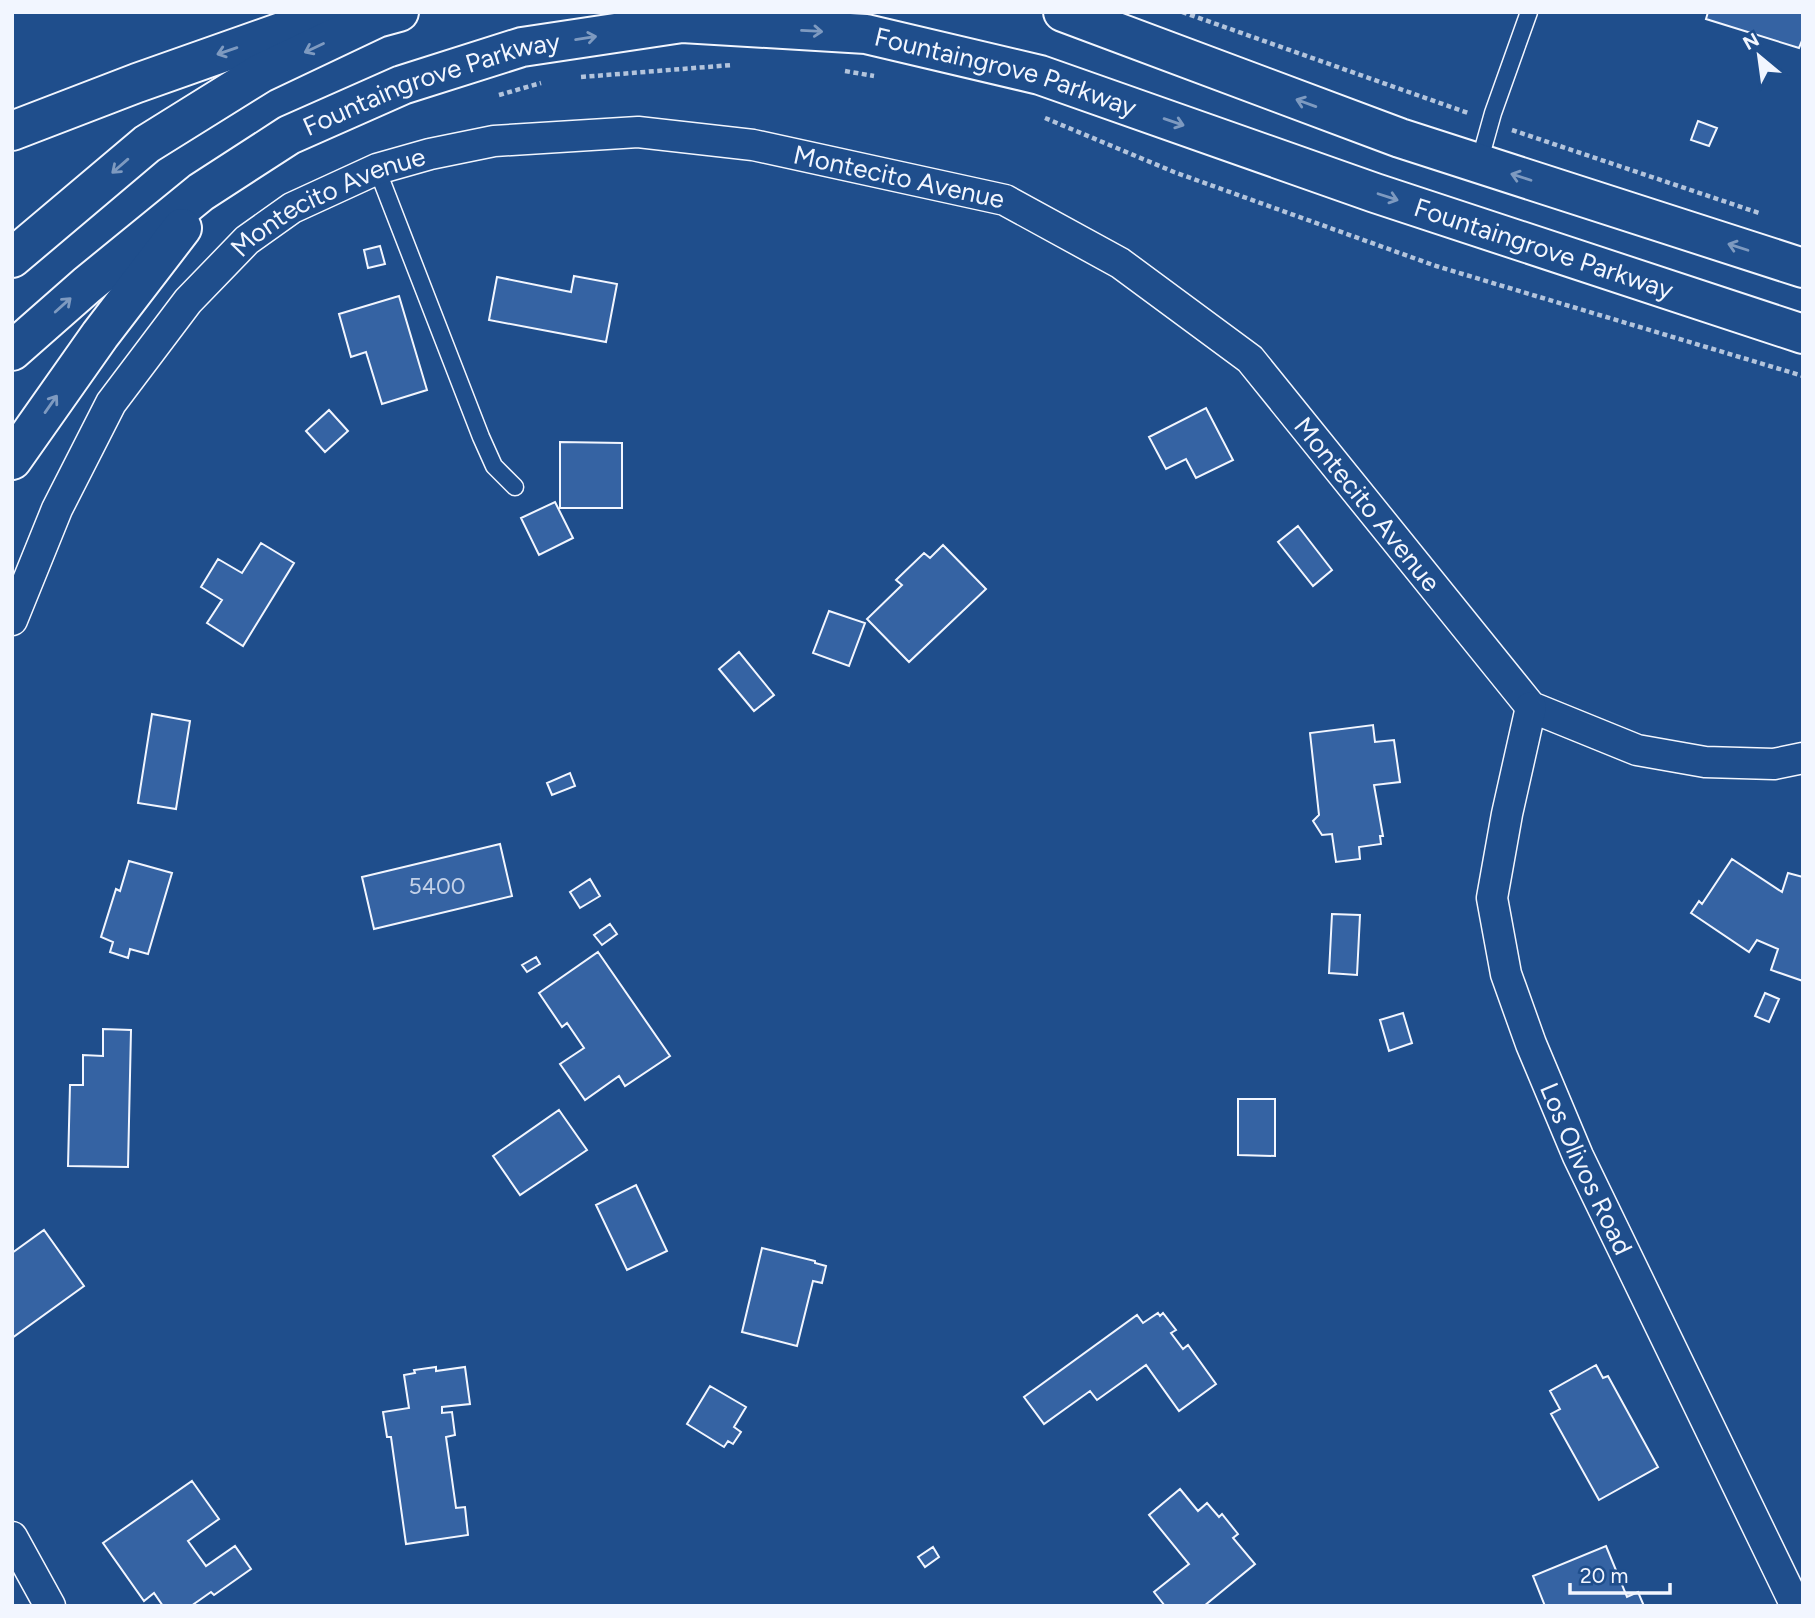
<svg xmlns="http://www.w3.org/2000/svg" width="1815" height="1618" font-family="Figtree,sans-serif">
<style>
.building{fill:#3563a3;stroke:#f2f6ff;stroke-width:2}
.lines{fill:none;stroke-linecap:round;stroke-linejoin:round}
.lane-casing{stroke:#f2f6ff;stroke-width:19}
.street-casing{stroke:#f2f6ff;stroke-width:33}
.secondary-casing{stroke:#f2f6ff;stroke-width:42}
.path{stroke:#b3c4dc;stroke-width:4.5;stroke-dasharray:5 3.5;stroke-linecap:butt}
.lane{stroke:#1f4e8c;stroke-width:16}
.street{stroke:#1f4e8c;stroke-width:30}
.secondary{stroke:#1f4e8c;stroke-width:38}
.oneway{stroke:#7e9ac0}
.labels{text-anchor:middle;dominant-baseline:central;stroke-width:5;stroke-linejoin:round;paint-order:stroke}
.number-label{font-size:23px;fill:#c3d1e8}
.street-label{font-size:26px;fill:#f2f6ff;stroke:#1f4e8c}
</style>
<rect width="100%" height="100%" fill="#1f4e8c"/>
<path class="building" d="M1708 12H1803V38L1799 48 1706 19Z
M1698 121 1717 128 1709 146 1691 140Z
M380 246 385 264 368 268 364 250Z
M574 276 617 284 606 342 489 320 497 277 571 292Z
M399 296 427 390 382 404 366 352 351 357 339 314Z
M1206 408 1233 460 1196 478 1186 459 1166 469 1149 437Z
M329 410 348 431 325 452 306 431Z
M560 442 622 443V508H560Z
M555 502 573 538 539 555 521 518Z
M1298 526 1332 570 1313 586 1278 542Z
M261 543 294 563 243 646 207 623 222 600 201 587 218 559 242 573Z
M943 545 986 589 909 662 867 619 902 585 896 580 924 553 930 558Z
M829 611 865 623 849 666 813 653Z
M739 652 774 695 754 711 719 669Z
M152 714 190 721 176 809 138 803Z
M1373 725 1375 742 1394 740 1400 782 1374 785 1383 836H1380L1381 844 1359 847 1360 859 1336 862 1332 834 1322 835 1313 821 1319 815 1310 733Z
M570 773 575 786 552 795 547 783Z
M500 844 512 896 374 929 362 877Z
M1732 859 1782 892 1788 873 1803 877V981L1771 970 1778 949 1757 940 1749 952 1691 913 1699 901 1702 904Z
M129 861 172 873 148 954 130 949 128 958 110 952 113 942 101 937 116 889 120 891Z
M590 879 600 896 580 908 570 892Z
M1332 914 1360 915 1357 975 1329 973Z
M610 924 617 934 602 945 594 935Z
M598 952 670 1056 625 1086 619 1076 585 1100 560 1064 584 1048 567 1023 562 1027 539 993Z
M536 957 540 964 527 972 522 965Z
M1765 993 1779 999 1769 1022 1755 1016Z
M1403 1013 1412 1043 1389 1051 1380 1020Z
M103 1029 131 1030 128 1167 68 1166 70 1085H83V1055L103 1056Z
M1238 1099H1275V1156L1238 1155Z
M559 1110 587 1150 520 1195 493 1156Z
M636 1185 667 1251 627 1270 596 1205Z
M44 1230 84 1286 12 1338V1253Z
M762 1248 815 1261V1263L826 1266 822 1283 813 1281 797 1346 742 1332Z
M1158 1313 1160 1316 1163 1313 1176 1330 1171 1333 1183 1349 1188 1345 1216 1384 1179 1411 1146 1365 1097 1400 1090 1391 1044 1424 1024 1397 1137 1315 1143 1323Z
M1596 1365 1603 1378 1608 1376 1658 1467 1599 1500 1551 1414 1560 1409 1550 1391Z
M436 1367V1371L465 1367 470 1404 442 1407V1413L452 1412 455 1435 446 1437 456 1508 465 1507 468 1535 406 1544 391 1437H387L383 1412 409 1408 404 1375 415 1373 414 1370Z
M710 1386 746 1407 734 1427 741 1432 733 1444 728 1441 724 1447 687 1424Z
M192 1481 219 1519 188 1541 206 1566 235 1546 251 1569 214 1595 211 1592 191 1606H163L154 1593 144 1601 103 1543Z
M1180 1489 1198 1511 1207 1503 1219 1517 1222 1514 1238 1534 1233 1538 1255 1564 1204 1606H1165L1154 1592 1189 1564 1149 1515Z
M1606 1546 1627 1597 1638 1592 1644 1606H1545L1533 1576Z
M933 1547 939 1557 925 1567 918 1557Z"/>
<g class="lines">
<defs>
<path id="lane" d="M1479 163 1493 113 1529 12
M377 169 481 437 494 466 515 487"/>
<g id="street">
<path id="s1" d="M12 620 57 509 111 403 188 301 247 240 292 208 377 169 430 154 494 141 638 132 753 145 1005 200 1120 263 1250 359 1531 707 1637 750 1705 762 1774 764 1803 758"/>
<path id="s2" d="M1531 707 1507 814 1492 898 1506 974 1531 1044 1578 1156 1796 1606"/>
<path d="M12 1537 50 1606"/>
</g>
<g id="secondary">
<path d="M1063 12 1400 138 1803 268"/>
<path d="M12 131 137 83 338 12"/>
<path d="M12 258 147 144 261 73 377 18 399 12"/>
<path id="s3" d="M12 351 87 285 201 192 289 135 402 85 522 47 682 23 866 34 1040 75 1375 193 1803 334"/>
<path d="M12 460 100 335 182 228"/>
</g>
</defs>
<use href="#lane" class="lane-casing"/>
<use href="#street" class="street-casing"/>
<use href="#secondary" class="secondary-casing"/>
<path class="path" d="M1182 12 1468 113
M845 71 874 76
M581 77 732 65
M499 95 541 83
M1045 118 1174 172 1436 266 1803 376
M1512 130 1759 213"/>
<use href="#lane" class="lane"/>
<use href="#street" class="street"/>
<use href="#secondary" class="secondary"/>
</g>
<defs><path id="oneway-shaft" d="M-6 0H5M1.5-3L5.5 0L1.5 3" fill="none" stroke-width="1.6" stroke-linecap="round" stroke-linejoin="round" transform="scale(1.75)"/></defs>
<g class="oneway">
<use href="#oneway-shaft" transform="translate(812 31) rotate(3)"/>
<use href="#oneway-shaft" transform="translate(586 38) rotate(-9)"/>
<use href="#oneway-shaft" transform="translate(314 48) rotate(155)"/>
<use href="#oneway-shaft" transform="translate(227 51) rotate(161)"/>
<use href="#oneway-shaft" transform="translate(1306 103) rotate(-160)"/>
<use href="#oneway-shaft" transform="translate(1174 122) rotate(19)"/>
<use href="#oneway-shaft" transform="translate(120 166) rotate(139)"/>
<use href="#oneway-shaft" transform="translate(1521 177) rotate(-162)"/>
<use href="#oneway-shaft" transform="translate(1388 197) rotate(18)"/>
<use href="#oneway-shaft" transform="translate(1738 247) rotate(-162)"/>
<use href="#oneway-shaft" transform="translate(63 305) rotate(-42)"/>
<use href="#oneway-shaft" transform="translate(51 404) rotate(-55)"/>
</g>
<g class="labels">
<g class="number-label">
<text x="437" y="886">5400</text>
</g>
<g class="street-label">
<text stroke="none"><textPath href="#s3" startOffset="1092">Fountaingrove Parkway</textPath></text>
<text stroke="none"><textPath href="#s3" startOffset="504">Fountaingrove Parkway</textPath></text>
<text stroke="none"><textPath href="#s1" startOffset="1130">Montecito Avenue</textPath></text>
<text stroke="none"><textPath href="#s1" startOffset="542">Montecito Avenue</textPath></text>
<text stroke="none"><textPath href="#s3" startOffset="1659">Fountaingrove Parkway</textPath></text>
<text stroke="none"><textPath href="#s1" startOffset="1718">Montecito Avenue</textPath></text>
<text stroke="none"><textPath href="#s2" startOffset="483">Los Olivos Road</textPath></text>
</g>
</g>
<rect width="1815" height="1618" fill="none" stroke="#f2f6ff" stroke-width="28"/>
<g transform="translate(1759 56) rotate(331)" stroke="#1f4e8c" stroke-width="5" paint-order="stroke">
<path d="M0-5L12 26L0 18L-12 26Z" fill="#f2f6ff"/>
<text y="-10" font-size="19" font-weight="bold" text-anchor="middle" fill="#f2f6ff">N</text>
</g>
<path d="M1570 1583v10h100v-10" fill="none" stroke="#f2f6ff" stroke-width="3.5"/>
<text x="1580" y="1583" font-size="21" fill="#f2f6ff" stroke="#1f4e8c" stroke-width="5" paint-order="stroke">20 m</text>
</svg>
